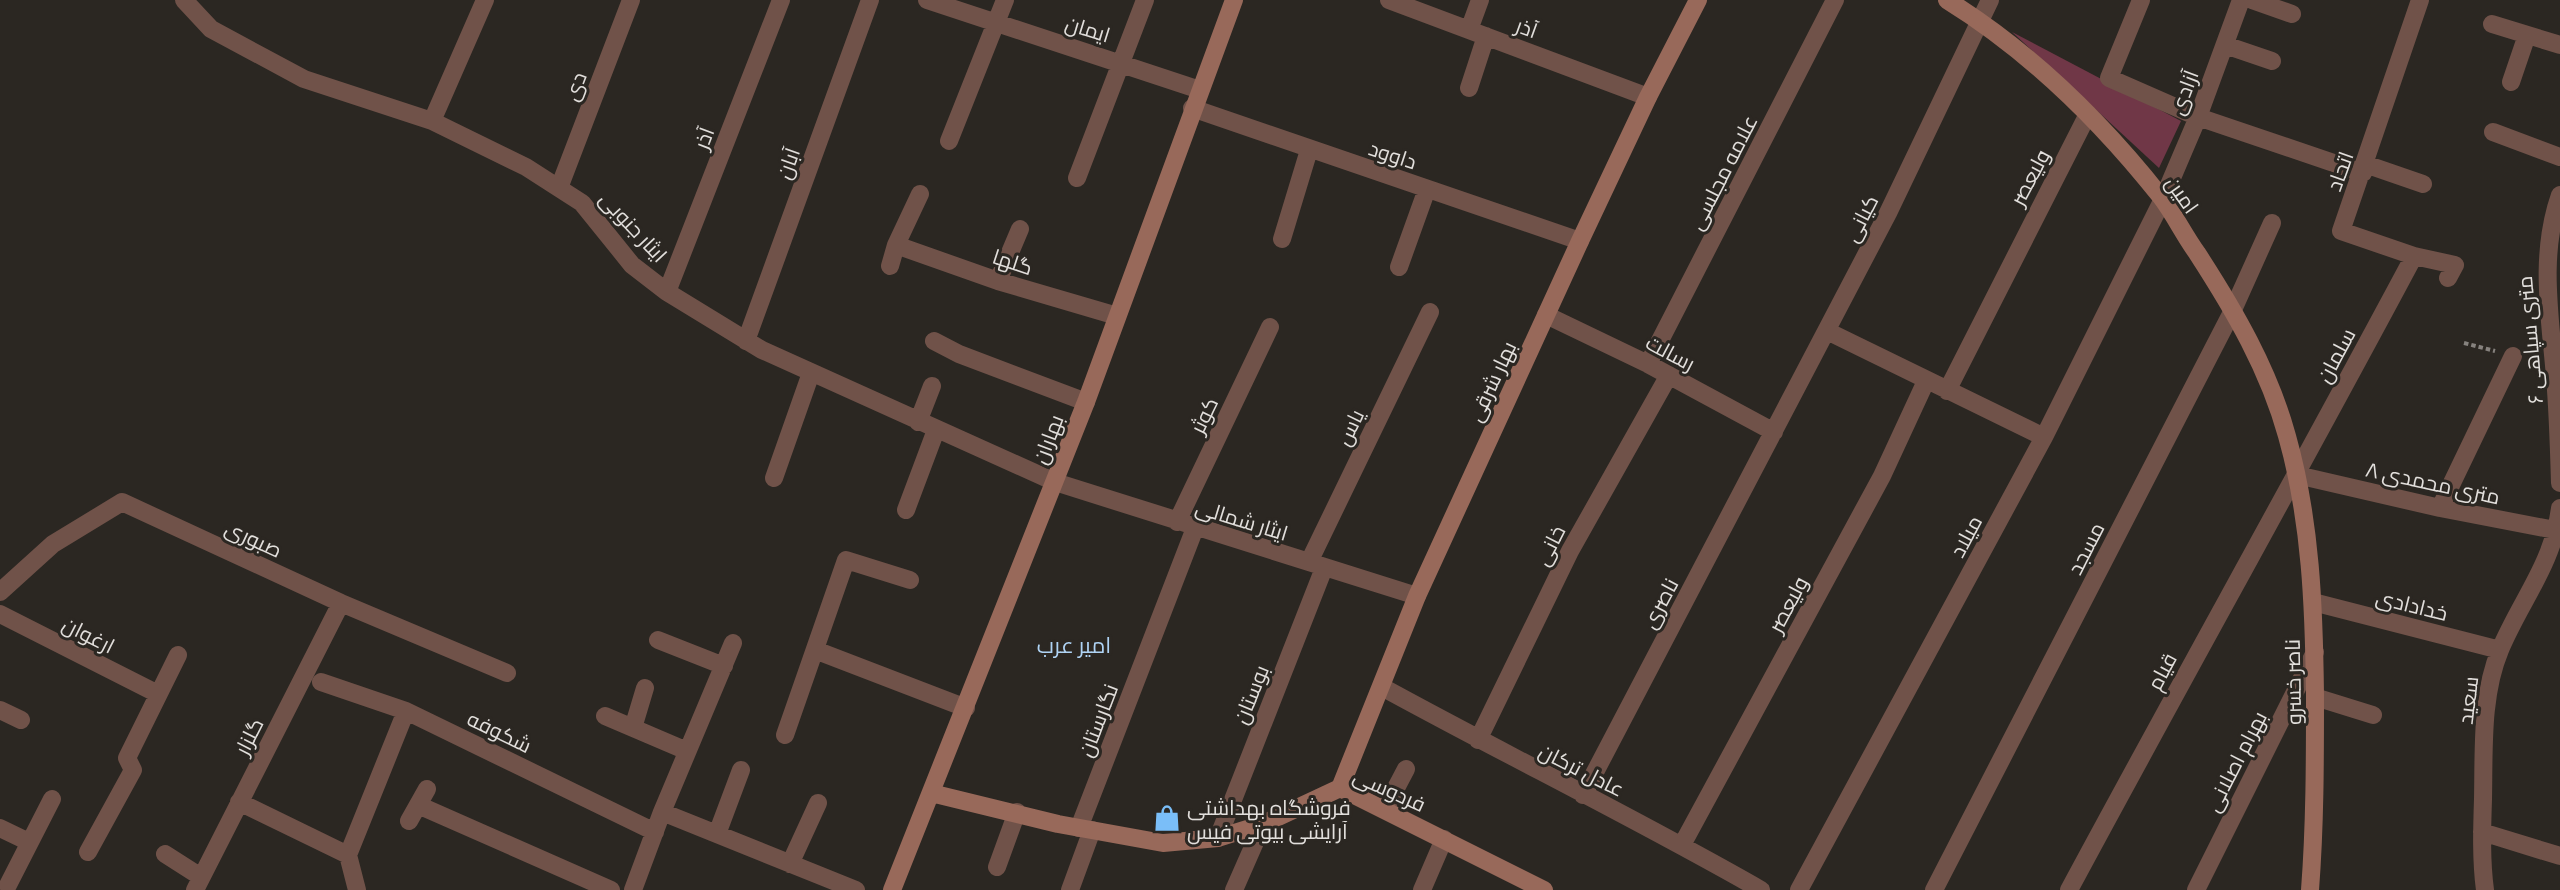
<svg xmlns="http://www.w3.org/2000/svg" width="2560" height="890" font-family="Barlow,Cairo,sans-serif">
<style>
.green{fill:#703747}
.lines{fill:none;stroke-linecap:round;stroke-linejoin:round}
.path{stroke:#86827e;stroke-width:4;stroke-dasharray:4.5 3;stroke-linecap:butt}
.street{stroke:#705249;stroke-width:18}
.secondary{stroke:#98695a;stroke-width:18}
.labels{text-anchor:middle;dominant-baseline:central;stroke-width:6;stroke-linejoin:round;paint-order:stroke}
.street-label{font-size:21px;fill:#e2dfdc;stroke:#2b2722}
.poi-label{font-size:21px;fill:#e2dfdc;stroke:#2b2722;text-anchor:start}
.neighbourhood-label{font-size:22px;fill:#afd3f4;stroke:#2b2722}
</style>
<rect width="100%" height="100%" fill="#2b2722"/>
<path class="green" d="M2012 32 2181 121 2159 168Z"/>
<g class="lines">
<path class="path" d="M2464 343 2495 351"/>
<path class="street" d="M184 0 211 29 304 79 432 121 526 167 582 203 632 265 667 292 762 350 1055 482 1417 596
M927 0 1200 90
M1389 0 1648 97
M2141 0 2109 78 2198 117 2363 173
M2252 0 2292 14
M2420 0 2341 231 2414 256 2455 265 2448 278
M2492 24 2560 45
M1469 30 1480 0
M2225 45 2272 61
M2511 82 2527 35
M1469 88 1486 36
M1192 108 1580 241
M432 121 485 0
M2493 132 2560 157
M949 141 1005 0
M2365 164 2423 184
M1077 178 1145 0
M559 188 631 0
M2560 195C2539 255 2550 315 2555 377 2558 412 2559 448 2560 483
M1282 239 1309 150
M896 245 998 281 1117 316
M890 266 896 245 920 194
M1399 267 1427 189
M998 281 1020 229
M667 292 781 0
M1546 315 1648 364 1774 432
M1827 331 2044 437
M746 341 870 0
M934 341 959 354 1086 402
M1648 364 1835 0
M1947 391 2088 114
M918 422 932 386
M2297 475 2440 508 2560 531
M774 478 811 373
M2440 508 2513 356
M906 510 936 430
M1177 522 1270 327
M1309 562 1430 312
M0 592 53 544 122 502 341 603 507 673
M2313 602 2500 650
M0 614 158 694
M658 640 724 666
M815 650 966 708
M321 682 406 711 655 832
M1382 687C1508 756 1637 819 1761 890
M2315 697 2373 715
M0 710 21 720
M605 716 687 751
M633 728 645 688
M785 735 846 560 910 580
M1478 740 1570 551 1669 375
M1583 795 1888 213 1990 0
M239 802 348 855
M418 805 611 890
M1385 809 1406 769
M662 812 856 890
M409 821 427 789
M0 828 29 842
M1079 828 1195 528
M2482 832 2560 856
M717 834 741 770
M1218 838 1324 568
M1682 845 1882 476 1926 381
M88 852 133 770 127 758 178 655
M165 854 201 877
M790 864 818 803
M997 867 1017 812
M8 885 52 799
M195 890 341 603
M357 890 348 855 406 711
M633 890 662 812 733 643
M1070 890 1092 830
M1234 890 1263 824
M1422 890 1444 839
M1799 890 2044 437 2163 199 2198 117 2241 0
M1934 890 2232 312 2272 223
M2069 890C2183 678 2301 468 2414 256
M2196 890 2315 652
M2485 890C2481 860 2482 829 2483 799 2484 750 2481 695 2500 650 2521 600 2553 564 2560 508"/>
<path class="secondary" d="M1947 0C2031 52 2100 120 2161 197 2174 214 2184 235 2197 253 2234 310 2269 370 2287 436 2311 521 2314 608 2315 695 2315 761 2315 825 2310 890
M1340 788 1417 596 1580 241 1648 97 1698 0
M931 793 1058 824 1163 843 1218 838 1263 824 1340 788 1544 890
M892 890 1086 402 1234 0"/>
</g>
<defs>
<symbol id="shop-bare" viewBox="-9 -9 18 18"><path d="M-5-2.5h2.3a2.7 3.5 0 0 1 5.4 0H5L5.5 6h-11ZM-1.5-2.5h3a1.5 2.3 0 0 0-3 0Z" fill="#7abef8" stroke="#2b2722" stroke-width="2.5" paint-order="stroke"/></symbol>
</defs>
<g fill-rule="evenodd">
<use href="#shop-bare" x="1148" y="799" width="38" height="38"/>
</g>
<g class="labels">
<g class="street-label">
<text transform="translate(1527 27) rotate(20)">آذر</text>
<text transform="translate(1088 28) rotate(17)">ایمان</text>
<text transform="translate(574 86) rotate(-69)">دی</text>
<text transform="translate(2183 92) rotate(-69)">آزادی</text>
<text transform="translate(703 138) rotate(-69)">آذر</text>
<text transform="translate(1393 154) rotate(18)">داوود</text>
<text transform="translate(787 163) rotate(-70)">آبان</text>
<text transform="translate(2339 171) rotate(-70)">اتحاد</text>
<text transform="translate(1722 172) rotate(-63)">علامه مجلسی</text>
<text transform="translate(2029 177) rotate(-62)">ولیعصر</text>
<text transform="translate(2183 194) rotate(55)">امین</text>
<text transform="translate(1860 218) rotate(-63)">کیانی</text>
<text transform="translate(634 226) rotate(47)">ایثار جنوبی</text>
<text transform="translate(1013 261) rotate(18)">گلها</text>
<text transform="translate(2529 340) rotate(-95)">۶ متری سپاهی</text>
<text transform="translate(1671 352) rotate(28)">رسالت</text>
<text transform="translate(2335 355) rotate(-62)">سلمان</text>
<text transform="translate(1491 381) rotate(-65)">بهار شرقی</text>
<text transform="translate(1203 415) rotate(-64)">کوثر</text>
<text transform="translate(1349 427) rotate(-64)">یاس</text>
<text transform="translate(1047 439) rotate(-69)">بهاران</text>
<text transform="translate(2433 482) rotate(12)">۸ متری محمدی</text>
<text transform="translate(1242 519) rotate(17)">ایثار شمالی</text>
<text transform="translate(1965 536) rotate(-62)">میلاد</text>
<text transform="translate(254 538) rotate(25)">صبوری</text>
<text transform="translate(1549 545) rotate(-63)">خانی</text>
<text transform="translate(2085 548) rotate(-63)">مسجد</text>
<text transform="translate(1659 603) rotate(-62)">ناصری</text>
<text transform="translate(1787 604) rotate(-62)">ولیعصر</text>
<text transform="translate(2412 604) rotate(14)">خدادادی</text>
<text transform="translate(89 634) rotate(27)">ارغوان</text>
<text transform="translate(2161 671) rotate(-62)">قیام</text>
<text transform="translate(2292 682) rotate(-91)">ناصر خسرو</text>
<text transform="translate(1250 694) rotate(-68)">بوستان</text>
<text transform="translate(2467 700) rotate(-83)">سعید</text>
<text transform="translate(1097 720) rotate(-69)">نگارستان</text>
<text transform="translate(500 731) rotate(26)">شکوفه</text>
<text transform="translate(248 736) rotate(-63)">گلزار</text>
<text transform="translate(2235 761) rotate(-63)">بهرام اصلانی</text>
<text transform="translate(1582 769) rotate(27)">عادل ترکان</text>
<text transform="translate(1390 789) rotate(24)">فردوسی</text>
</g>
<g class="poi-label">
<text x="1187" y="806">فروشگاه بهداشتی<tspan x="1187" dy="24">آرایشی بیوتی فیس</tspan></text>
</g>
<g class="neighbourhood-label">
<text x="1074" y="644">امیر عرب</text>
</g>
</g>
</svg>
